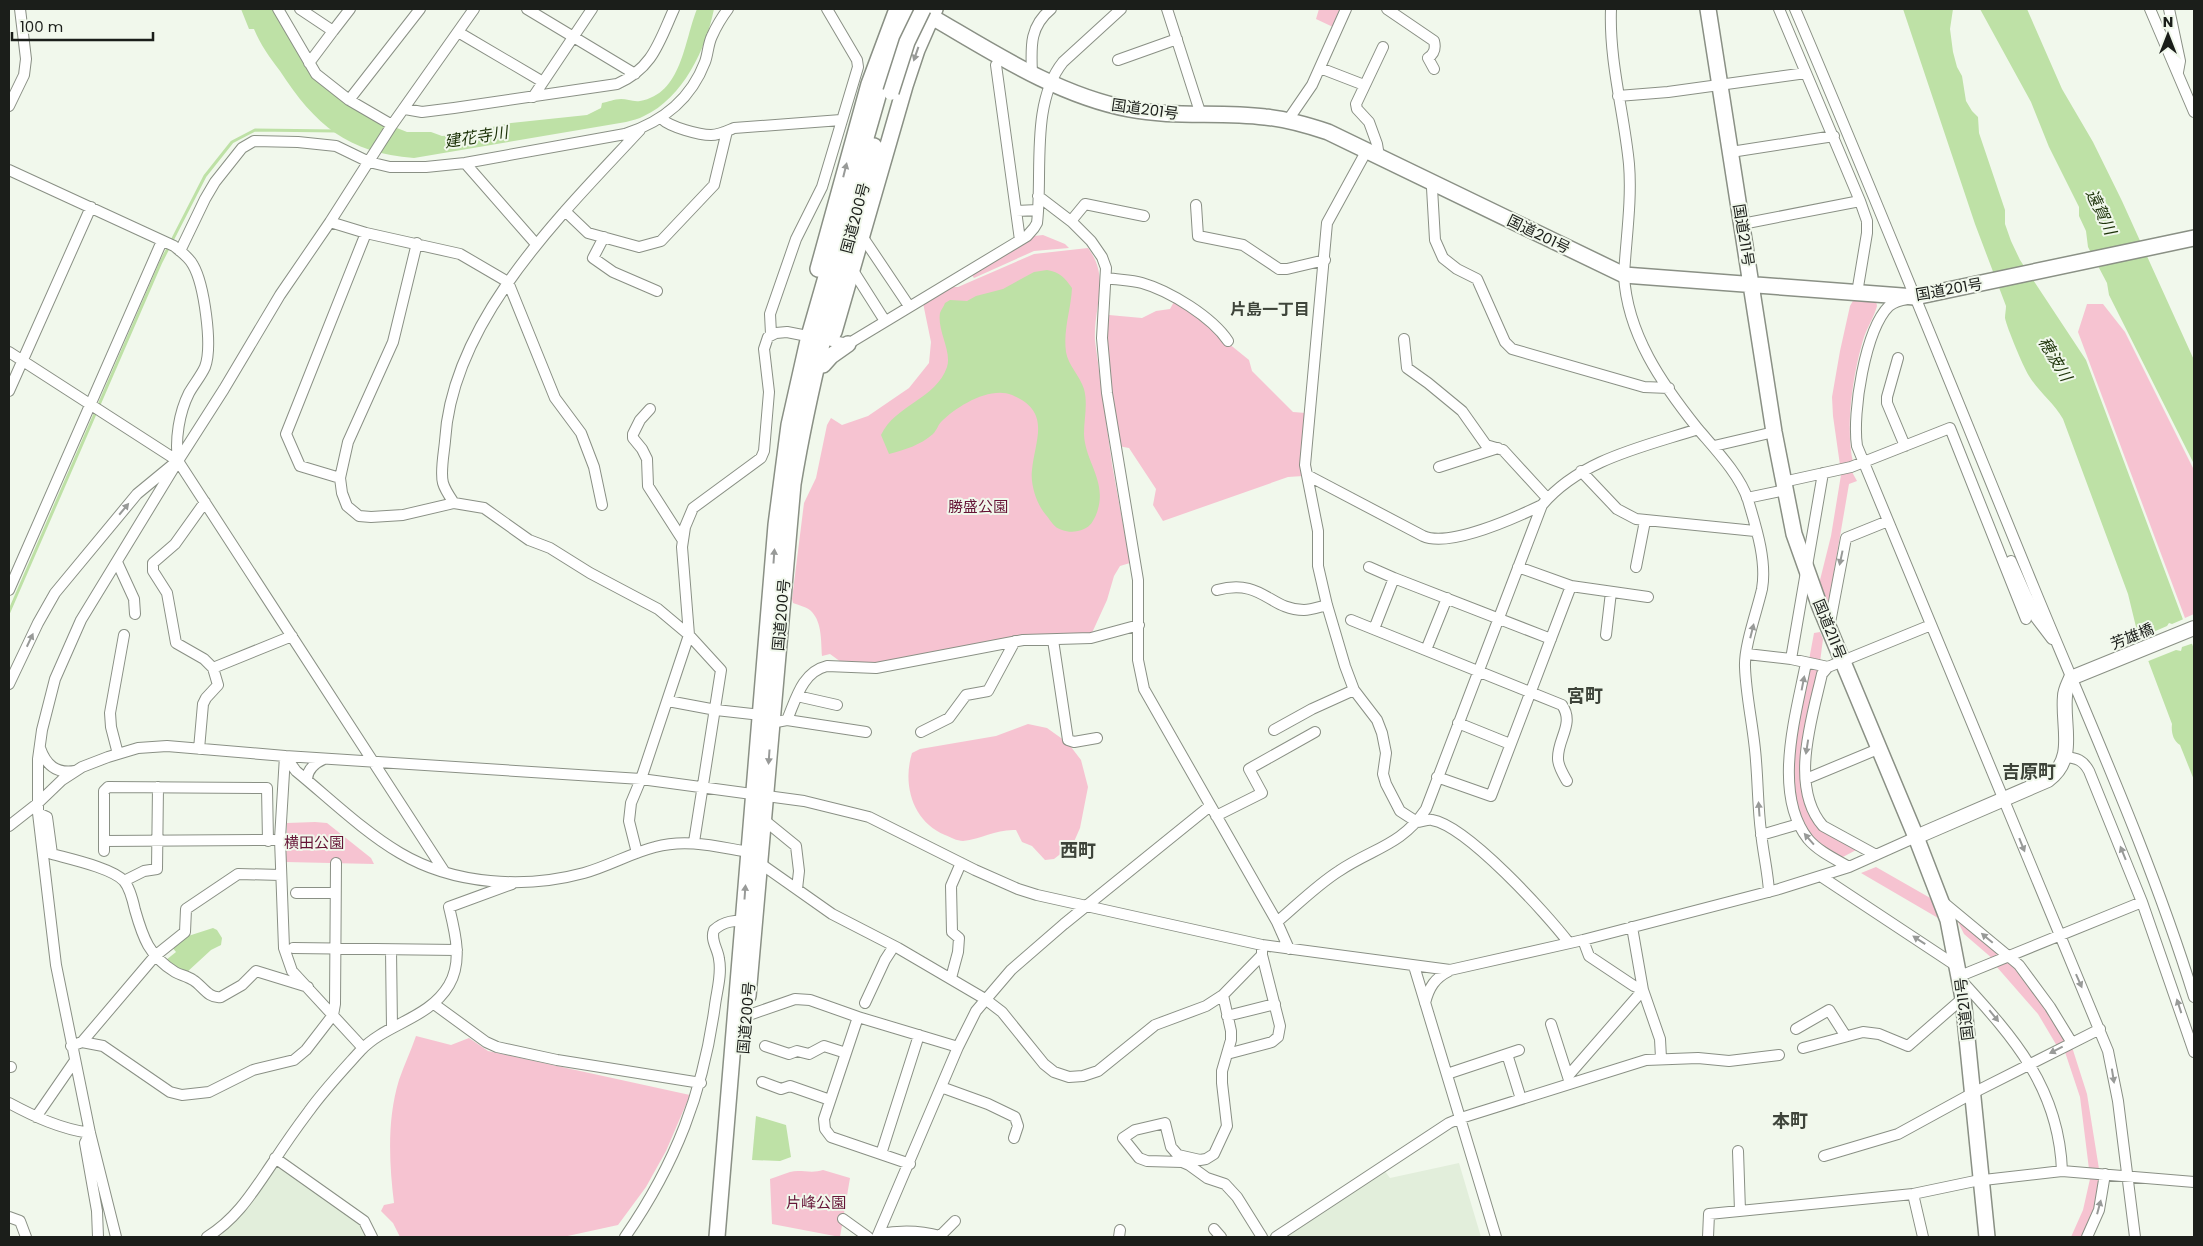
<svg xmlns="http://www.w3.org/2000/svg" width="2203" height="1246" font-family="Poppins,'Noto Sans JP',sans-serif">
<style>
.built{fill:#e2eedb}
.green{fill:#f6c3d1}
.water{fill:#bee1a6}
.pier{fill:#f1f8ec}
.lines{fill:none;stroke-linecap:round;stroke-linejoin:round}
.stream{stroke:#bee1a6;stroke-width:3}
.minor-casing{stroke:#8a9085;stroke-width:12}
.major-casing{stroke:#8a9085;stroke-width:16}
.highway-casing{stroke:#8a9085;stroke-width:18}
.minor{stroke:#fff;stroke-width:10}
.major{stroke:#fff;stroke-width:14}
.highway{stroke:#fff;stroke-width:15}
.highway-bridge-casing{stroke:#8a9085;stroke-width:18;stroke-linecap:butt}
.highway-bridge{stroke:#fff;stroke-width:15}
.oneway{fill:#989a98}
.labels{text-anchor:middle;dominant-baseline:central;stroke-width:4;stroke-linejoin:round;paint-order:stroke}
.street-label{font-size:15px;fill:#1b1e1a;stroke:#f1f8ec}
.park-label{font-size:15px;fill:#651436;stroke:#f1f8ec}
.water-label{font-size:16px;font-style:italic;fill:#1d3309;stroke:#f1f8ec}
.neighbourhood-label{font-size:16px;font-weight:bold;fill:#3e443a;stroke:#f1f8ec}
.quarter-label{font-size:18px;font-weight:bold;fill:#3e443a;stroke:#f1f8ec}
</style>
<rect width="100%" height="100%" fill="#f1f8ec"/>
<path class="built" d="M1459 1163 1481 1237H1281L1384 1170 1390 1178Z
M277 1166 362 1225 367 1237H220Z"/>
<path class="green" d="M1319 9H1340L1333 27 1316 19Z
M1043 235 1065 244 1069 248 1034 251 974 278 971 274 1034 236Z
M1088 248C1111 278 1093 307 1095 341L1112 464 1130 563 1120 566 1114 576 1107 600 1091 635 1023 637 944 650 882 664 841 662 830 654 822 656C821 641 822 623 812 612 808 607 798 605 793 603L792 599 804 503 816 478 827 425 831 418 842 425 868 416 909 388 929 363 931 342 923 303 950 287H958L1034 254Z
M1854 299 1876 301 1877 306C1874 317 1868 326 1864 337 1853 372 1845 428 1853 462L1840 465 1833 416 1832 397 1840 351 1850 306Z
M1175 300 1249 360 1252 371 1293 412 1306 413 1303 476 1288 477 1163 521 1153 505 1156 489 1129 448 1118 446C1112 404 1101 357 1109 315L1142 318 1156 311 1170 309Z
M2087 304H2103L2125 332 2194 470V614L2185 618 2078 332Z
M1852 472 1857 481 1849 484 1828 606 1819 584 1831 536 1841 475Z
M1820 632 1823 639 1820 662 1809 660 1814 633Z
M1810 668 1819 670 1804 747 1813 817 1858 849 1841 858 1819 845 1805 830 1794 798 1793 747Z
M1028 724 1047 728 1068 743 1081 760 1088 787 1080 828 1073 844 1054 859 1045 860 1032 846 1022 842 1016 830C996 829 982 839 963 841 957 841 950 837 945 835 913 822 902 785 912 753L920 749 996 736Z
M315 822 327 823 371 858 374 864 286 862 287 823Z
M1876 867 1932 899 1938 918 1861 873Z
M1956 918 2004 955 1993 959 1964 934Z
M2009 960 2018 967 2068 1040 2057 1046 2038 1014 1996 966Z
M416 1036 451 1045 469 1038 488 1051 690 1095 666 1151 646 1187 618 1225 563 1237H400L393 1223 381 1211 384 1205 394 1203C389 1162 387 1119 399 1080 404 1065 411 1051 416 1036Z
M2072 1047 2087 1094 2099 1169H2089L2080 1097 2065 1052Z
M823 1170 850 1178 840 1237 772 1224 770 1179C777 1177 783 1174 790 1172 800 1169 811 1174 823 1170Z
M2090 1179H2102L2095 1212 2083 1237H2071L2083 1210Z"/>
<path class="water" d="M241 9H276L307 64 382 122 407 132H431L442 136 454 135 511 123 587 115 601 108 602 103C608 102 614 99 621 99 627 99 633 102 640 101 682 94 684 41 697 9H714C706 49 683 98 644 116 639 119 632 120 626 122L414 158C348 153 315 125 280 71 270 58 260 44 254 29H249Z
M1903 9H1953L1950 29 1953 52 1957 67 1962 76 1966 101 1972 111 1978 117 1979 133 2005 210V224L2011 241 2020 260 2086 360 2194 649V780L2180 745C2173 741 2171 732 2172 724L2137 631 2128 594 2063 419C2054 403 2039 392 2029 376 2023 366 2007 328 2005 318 2005 314 2006 310 2006 306L1975 224Z
M1980 9H2027L2062 89 2093 142 2122 201 2194 360V464L2109 295 2107 283 2088 247 2086 231 2079 216V207L2049 147 2031 102Z
M1047 270C1060 272 1065 278 1072 288 1071 310 1063 329 1066 352 1068 365 1080 376 1084 389 1088 404 1084 419 1084 434 1085 463 1109 482 1096 515 1093 521 1091 526 1084 529 1077 532 1070 533 1062 530 1053 527 1052 522 1046 515 1037 505 1030 484 1032 470 1035 439 1052 412 1012 395 990 386 957 406 941 422 938 425 937 430 933 434 921 445 904 450 889 454L881 435C895 405 936 399 947 367 952 351 937 331 940 313 941 310 944 306 945 303L950 300 967 301 976 296 1003 289 1034 272Z
M213 928 217 930 222 938 221 945 211 950 186 973H183L166 960 176 952 171 946 182 938Z
M756 1116 786 1125 791 1157 780 1161 752 1160Z"/>
<path class="pier" d="M2186 618 2194 643 2182 647 2181 651 2176 650 2146 662 2137 639 2167 626 2169 623 2172 624Z"/>
<g class="lines">
<path class="stream" d="M9 612 161 262 205 176 232 142 255 130 336 131"/>
<defs>
<path id="minor" d="M278 9 316 74 349 100 392 125
M300 9 333 31 350 9
M527 9 635 74
M1167 9 1201 115
M1387 9 1434 41C1436 49 1434 54 1428 58L1434 69
M1611 9C1609 62 1624 112 1629 164 1632 200 1626 239 1624 275 1627 334 1662 384 1698 429 1715 449 1740 475 1748 500 1756 527 1767 561 1762 589 1757 611 1744 646 1745 667 1746 698 1754 729 1756 761 1758 785 1758 809 1761 832 1763 853 1768 872 1769 892
M1779 9 1806 73
M1795 9C1877 201 1955 395 2034 588 2090 724 2151 858 2194 997
M2150 9 2194 112
M2169 9 2180 61 2178 72
M458 32 543 82
M1118 60 1177 39
M309 63 333 31
M996 65 1020 240
M1320 68 1364 85
M1032 74C1031 47 1029 27 1051 9
M1618 96 1668 92 1806 73 1860 201 1742 224
M533 97 592 9
M349 100 420 9
M9 106 24 75 26 59 20 9
M405 109 422 112 454 108 617 84C653 68 659 42 674 9
M662 119C670 127 699 135 711 135 719 135 727 131 734 128L841 120
M1288 120 1312 85 1346 9
M1367 150 1327 223 1305 465 1318 531V566L1327 605 1345 666 1354 690 1377 720 1382 733 1386 753 1383 774 1386 784 1400 811 1417 822C1421 822 1428 819 1432 820 1467 826 1547 914 1569 943
M1731 152 1834 136
M1379 156 1377 144 1369 122 1357 109 1356 104 1383 47
M465 163 536 244
M9 170 174 246C180 251 189 257 193 265 204 284 213 346 205 367 201 376 194 384 189 393 179 413 175 439 178 461
M1433 183 1432 188 1435 240 1443 258 1457 269 1477 279 1505 342 1512 349 1644 387 1669 388
M1038 196 1072 222 1091 241 1102 257 1106 268 1102 338 1107 393 1138 580V660L1144 689 1277 922 1289 949
M1196 205 1198 236 1243 245 1279 269H1287L1325 260
M565 211 588 233 639 247 661 241 714 185 727 131
M1016 211 1038 210
M1071 221 1085 204 1144 216
M330 222 366 233 460 254 508 282 555 398 581 433 594 467 602 505
M862 236 909 306
M604 237 593 258 613 272 657 291
M417 243 393 342 348 442 340 478 342 493 347 506 359 516 371 517 403 515 454 503 484 508 529 540 550 548 590 573 658 609 689 635 721 670 694 842
M180 251 205 199 215 182 242 148 254 141 298 142 336 146 369 162 390 167H426L465 163 625 134C662 122 691 99 705 62 708 54 708 44 712 36 716 27 722 17 728 9
M852 269 885 321
M1107 278C1118 280 1131 280 1142 283 1170 291 1212 317 1228 341
M1857 293 1867 233V221L1860 201
M1907 299C1900 300 1894 302 1889 306 1865 330 1852 413 1857 446L2108 1051 2118 1101 2135 1237
M771 334 770 314 796 239 822 187 858 67 857 60 827 9
M1404 339 1407 368 1428 383 1462 411 1486 445 1503 450 1547 498
M9 352 178 461 444 871
M1898 358 1887 397V403L1905 446
M9 391 91 207
M650 409 640 420 633 434V438L642 449 647 459 648 486 682 539
M1714 446 1774 432
M1439 467 1498 448
M1581 471 1617 509 1636 519 1755 531
M1307 475 1423 536C1449 548 1517 517 1542 505
M340 478 300 466 286 434 366 233
M1783 482 1851 467 1950 428 2026 619
M1747 498 1785 490
M205 502 175 544 153 563V571L167 593 176 643 204 659 213 668 292 636
M454 503C450 497 445 490 443 483 440 472 444 453 445 441 452 320 562 214 640 130
M2011 561 2036 618 2052 639
M117 562 134 599 135 614
M1369 567 1394 578
M1636 567 1645 521
M1571 586 1648 597
M9 590 162 241
M1217 590C1263 578 1269 610 1304 610 1311 610 1319 607 1327 605
M1351 620 1562 705C1575 724 1557 739 1558 759 1558 766 1563 774 1567 781
M1829 628 1846 538 1888 521
M1374 629 1394 578 1551 639
M1606 635 1611 592
M1053 640 1068 740 1074 742 1097 738
M1426 650 1447 598
M1747 654 1791 659 1828 667 1931 625
M1791 659 1823 473
M1806 663C1796 715 1772 793 1808 839 1818 851 1835 859 1849 867
M1828 667 1822 674C1812 718 1789 787 1823 826L1876 855
M9 684 38 623 55 593 137 494 171 466
M797 696 837 705
M668 701 716 710 761 715
M787 720 866 732
M771 723 787 720C796 699 802 672 827 666L876 668 1023 640 1091 638 1139 625
M1458 723 1510 744
M1274 730 1312 709 1354 690
M921 732 949 718 966 695 988 691 1015 641
M40 748C46 765 56 774 75 771
M199 749 203 704 206 698 218 685 213 668
M118 754 111 727 110 713 124 635
M285 756 296 771C329 798 364 832 400 853 454 885 525 889 584 873 609 866 631 853 655 847 687 838 718 847 749 852
M285 756 280 839 284 948 292 971 363 1048
M2065 757C2077 758 2083 760 2089 771L2142 902 2194 1052
M1437 777 1491 796 1571 586 1518 567
M1806 779 1878 749
M307 780C307 769 315 763 324 759
M38 813 47 817 52 854C70 859 112 868 124 881 130 888 133 901 135 910 143 938 149 956 175 972 180 975 187 976 193 980 202 985 208 999 221 997L242 985 256 971 308 987
M1216 816 1262 793 1249 769 1315 732
M764 820 796 846 799 871 797 889
M9 826 37 804 62 780 82 767 108 757 138 748 167 746 285 756 641 779 804 801 869 817 975 870 1018 889 1037 895 1262 945 1450 970 1583 940 1779 889 1849 867 1916 837
M1761 835 1799 824
M104 841 274 840
M104 851V791L108 787 267 788 268 841
M637 853 629 821 631 803 641 779 689 635 682 547 685 527 693 508 761 458 764 451 769 392 764 349 768 337 776 333 787 332 848 344 1027 236 1034 228 1037 223C1043 174 1030 103 1063 62L1121 9
M761 864 832 914 898 948 985 999 1002 1012 1044 1064 1054 1072 1069 1077 1083 1076 1098 1071 1155 1025 1206 1006 1223 995 1262 955V945
M1822 877 1958 967
M124 881 144 871 157 869 158 787
M296 893H335
M1943 902 2019 965 2050 1007 2072 1043
M1277 922C1297 905 1317 885 1339 871 1373 848 1401 846 1426 809L1542 505C1581 459 1643 447 1698 429
M1632 927 1643 990 1660 1039 1661 1058
M293 948 457 950
M391 950 392 1028
M1414 966 1496 1237
M1960 976 2142 902
M951 978 958 952 959 938 952 932 951 886 961 863
M1961 980C2014 1038 2059 1088 2062 1171
M1223 995 1231 1031V1040L1222 1071V1083L1227 1126 1214 1154 1206 1159 1200 1160 1178 1155 1171 1147 1165 1123 1135 1130 1123 1138 1139 1158 1147 1161 1182 1162 1189 1165 1207 1178 1225 1184 1237 1197 1262 1237
M865 1003 885 960 894 946
M1425 1003C1429 987 1435 978 1449 971
M434 1004 486 1042 497 1047 557 1060 701 1083
M746 1016 795 999 810 1000 858 1017 824 1119 825 1129 831 1137 910 1164
M1227 1016 1275 1004
M858 1017 958 1047
M1551 1024 1569 1080
M1796 1029 1829 1010 1845 1035
M82 1042 155 956 185 932 186 909 238 874 281 875
M71 1046 82 1042 103 1046 170 1092 182 1095 209 1092 253 1070 294 1060 306 1050 333 1015 335 1004 336 863
M765 1046 789 1054 797 1051 809 1054 824 1046 846 1053
M1803 1048 1863 1032 1879 1034 1908 1046 1963 998
M1227 1054 1272 1042 1278 1037 1280 1026 1262 955
M1507 1054 1519 1050
M9 1067H11
M1447 1074 1507 1054 1521 1099
M1568 1076 1643 990 1634 986 1589 956 1583 940
M762 1082 781 1089 790 1086 830 1100
M941 1087 988 1104 1015 1117 1018 1126 1014 1138
M9 1103C35 1117 61 1129 90 1133L85 1143 97 1211 98 1237
M36 1117 74 1062
M1738 1151 1740 1211
M881 1154 919 1035
M1824 1156 1898 1134 1973 1093 2100 1029
M275 1158 364 1221 372 1237
M1913 1194 1923 1237
M9 1217 20 1221 26 1237
M843 1219 868 1237
M1214 1229 1221 1237
M879 1234C901 1230 919 1230 940 1236V1237
M940 1236 955 1221
M116 1237 90 1133 56 965 38 813V759L42 730 55 679 81 620 178 461 224 389 280 295 330 222 392 125 474 9
M207 1237C238 1218 254 1190 274 1161 285 1144 297 1127 309 1111 324 1090 343 1070 361 1050 387 1023 429 1019 449 985 463 961 455 932 449 907L512 884
M625 1237C676 1163 703 1093 715 1005 717 990 722 974 719 959 718 949 710 940 714 930 724 921 735 920 748 921
M877 1237 958 1047 976 1011 1011 970 1064 924 1210 806
M1119 1237 1120 1230
M1276 1237 1449 1123 1461 1118 1646 1060 1698 1058 1729 1061 1779 1055
M1708 1237 1709 1214 1913 1194 1975 1181 2062 1171 2194 1182
M2087 1237 2099 1210 2105 1174"/>
<path id="major" d="M1916 837 2048 780C2077 758 2062 727 2065 696 2065 690 2069 683 2071 678L2194 628"/>
<path id="highway" d="M918 9C985 47 1052 94 1129 109 1174 118 1220 111 1265 117 1287 119 1307 125 1328 132L1624 275 1915 297 2194 238
M1708 9 1774 432 1794 534 1820 607 1916 837 1948 920 1963 998 1987 1237
M818 269 869 84 897 9
M834 332 905 86 917 50 935 9
M823 365 831 356 848 344
M748 996 793 484C812 369 844 258 874 146
M717 1237 776 525 789 425 809 336 880 89 897 35 909 9"/>
</defs>
<use href="#minor" class="minor-casing"/>
<use href="#major" class="major-casing"/>
<use href="#highway" class="highway-casing"/>
<use href="#minor" class="minor"/>
<use href="#major" class="major"/>
<use href="#highway" class="highway"/>
<defs>
<path id="highway-bridge" d="M891 92 907 42 923 9"/>
</defs>
<use href="#highway-bridge" class="highway-bridge-casing"/>
<use href="#highway-bridge" class="highway-bridge"/>
</g>
<defs><path id="oneway-solid" d="M-6-.8H1V-3.2L6.5 0L1 3.2V.8H-6Z" transform="scale(1.25)"/></defs>
<g class="oneway">
<use href="#oneway-solid" transform="translate(916 54) rotate(109)"/>
<use href="#oneway-solid" transform="translate(845 170) rotate(-76)"/>
<use href="#oneway-solid" transform="translate(124 509) rotate(-50)"/>
<use href="#oneway-solid" transform="translate(774 556) rotate(-86)"/>
<use href="#oneway-solid" transform="translate(1841 558) rotate(102)"/>
<use href="#oneway-solid" transform="translate(1752 631) rotate(-76)"/>
<use href="#oneway-solid" transform="translate(30 640) rotate(-65)"/>
<use href="#oneway-solid" transform="translate(1803 683) rotate(-79)"/>
<use href="#oneway-solid" transform="translate(1807 747) rotate(99)"/>
<use href="#oneway-solid" transform="translate(769 757) rotate(94)"/>
<use href="#oneway-solid" transform="translate(1759 809) rotate(-94)"/>
<use href="#oneway-solid" transform="translate(1809 839) rotate(-131)"/>
<use href="#oneway-solid" transform="translate(2022 845) rotate(68)"/>
<use href="#oneway-solid" transform="translate(2123 853) rotate(-112)"/>
<use href="#oneway-solid" transform="translate(745 892) rotate(-86)"/>
<use href="#oneway-solid" transform="translate(1987 938) rotate(-140)"/>
<use href="#oneway-solid" transform="translate(1919 940) rotate(-147)"/>
<use href="#oneway-solid" transform="translate(2079 981) rotate(66)"/>
<use href="#oneway-solid" transform="translate(2179 1006) rotate(-108)"/>
<use href="#oneway-solid" transform="translate(1994 1016) rotate(51)"/>
<use href="#oneway-solid" transform="translate(2056 1050) rotate(153)"/>
<use href="#oneway-solid" transform="translate(2113 1076) rotate(81)"/>
<use href="#oneway-solid" transform="translate(2099 1207) rotate(-75)"/>
</g>
<g class="labels">
<g class="street-label">
<text transform="translate(1145 109) rotate(8)">国道201号</text>
<text transform="translate(855 218) rotate(-75)">国道200号</text>
<text transform="translate(1539 234) rotate(26)">国道201号</text>
<text transform="translate(1744 235) rotate(81)">国道211号</text>
<text transform="translate(1949 289) rotate(-10)">国道201号</text>
<text transform="translate(781 615) rotate(-85)">国道200号</text>
<text transform="translate(1830 629) rotate(68)">国道211号</text>
<text transform="translate(2132 636) rotate(-22)">芳雄橋</text>
<text transform="translate(1964 1009) rotate(-97)">国道211号</text>
<text transform="translate(746 1018) rotate(-85)">国道200号</text>
</g>
<g class="park-label">
<text x="978" y="506">勝盛公園</text>
<text x="314" y="842">横田公園</text>
<text x="816" y="1202">片峰公園</text>
</g>
<g class="water-label">
<text transform="translate(476 137) rotate(-9)">建花寺川</text>
<text transform="translate(2101 212) rotate(65)">遠賀川</text>
<text transform="translate(2055 359) rotate(59)">穂波川</text>
</g>
<g class="neighbourhood-label">
<text x="1270" y="309">片島一丁目</text>
</g>
<g class="quarter-label">
<text x="1585" y="695">宮町</text>
<text x="2029" y="771">吉原町</text>
<text x="1078" y="850">西町</text>
<text x="1790" y="1120">本町</text>
</g>
</g>
<rect width="2203" height="1246" fill="none" stroke="#1b1e1a" stroke-width="20"/>
<g transform="translate(2168 35)" stroke="#f1f8ec" stroke-width="4" paint-order="stroke">
<path d="M0-4L9 19L0 12L-9 19Z" fill="#1b1e1a"/>
<text y="-8" font-size="14" font-weight="bold" text-anchor="middle" fill="#1b1e1a">N</text>
</g>
<path d="M12 32v8h141v-8" fill="none" stroke="#1b1e1a" stroke-width="2.5"/>
<text x="20" y="32" font-size="15" fill="#1b1e1a" stroke="#f1f8ec" stroke-width="4" paint-order="stroke">100 m</text>
</svg>
